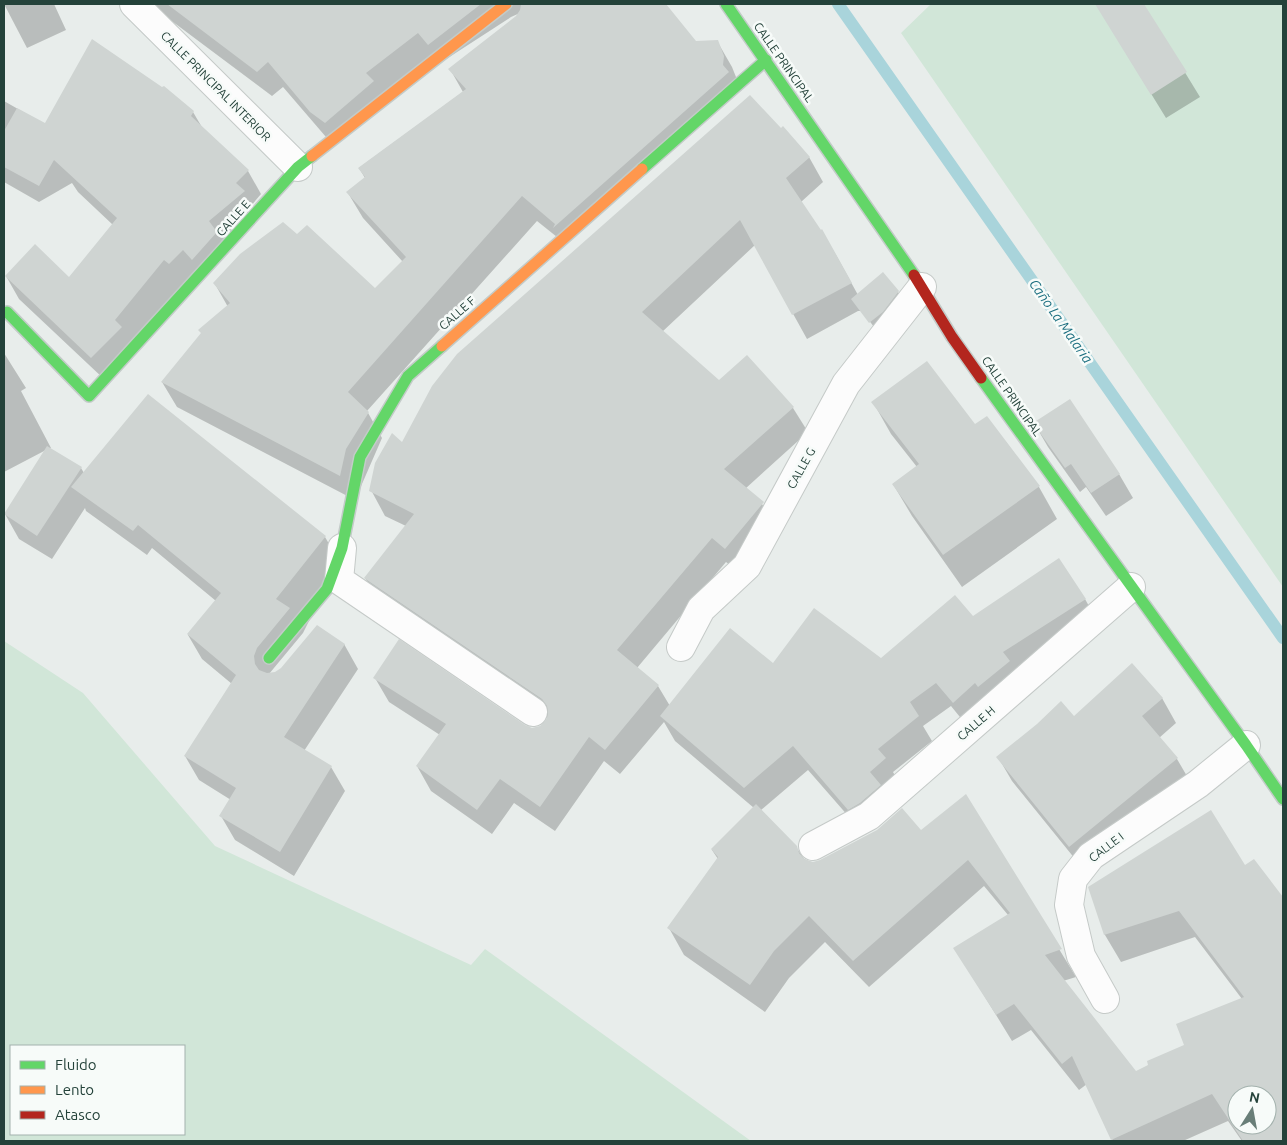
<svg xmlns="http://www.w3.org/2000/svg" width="1287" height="1145" font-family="Ubuntu,sans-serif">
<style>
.green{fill:#d1e6d8;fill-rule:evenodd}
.shadow{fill:#0003;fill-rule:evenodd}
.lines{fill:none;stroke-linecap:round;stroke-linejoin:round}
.stream{stroke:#a9d4db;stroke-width:12}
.building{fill:#cfd4d2;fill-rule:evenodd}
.street-casing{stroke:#c5cac8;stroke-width:30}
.fast-casing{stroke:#c3cbc8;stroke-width:14}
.slow-casing{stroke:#c3cbc8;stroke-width:14}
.jam-casing{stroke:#c3cbc8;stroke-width:14}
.street{stroke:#fcfcfc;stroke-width:28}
.fast{stroke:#63d668;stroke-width:11}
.slow{stroke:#ff974d;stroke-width:11}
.jam{stroke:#b3261e;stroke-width:11}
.labels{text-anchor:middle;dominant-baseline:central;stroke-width:5;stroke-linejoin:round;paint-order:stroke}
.street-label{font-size:12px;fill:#24423a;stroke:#f7fbf9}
.water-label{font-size:14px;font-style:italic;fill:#1c6f80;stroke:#f7fbf9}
</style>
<rect width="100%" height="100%" fill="#e8edeb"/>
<path class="green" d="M931 4H1283V587L901 33Z
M4 641 83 693 215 846 471 965 485 949 751 1141H4ZM184 1046V1134H11V1046Z"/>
<path class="shadow" d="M4 4H54L66 30 27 48Z
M149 4H664L695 42 717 41 732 67 738 82 562 241 537 221 367 411 382 438 355 500 177 407 162 382 228 307 215 284 297 235 375 290 403 262 363 218 348 193 365 178 359 168 463 92 450 69 517 17 520 13 511 17 326 137 283 87 272 96Z
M1096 4H1143L1200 97 1166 118Z
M4 101 25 113 61 158 193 112 203 129 248 171 261 194 105 380 19 299 6 276 69 278 113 225 78 192 72 183 39 202 4 182Z
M809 157 823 182 801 202 836 255 858 295 898 292 905 304 874 327 862 311H858L807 339 755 245 662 332 719 382 793 408 808 432 745 489 762 504 777 529 740 573 726 562 637 668 658 686 670 706 773 664 881 660 972 618 1085 599 1099 624 968 727 951 706 923 726 932 741 893 772 899 783 863 833 808 770 761 810 796 847 804 859 813 863 921 832 966 796 1076 977 1063 981 1136 1073 1185 1046 1242 999 1195 937 1121 962 1105 935 1089 887 1245 867 1254 861 1283 899V1141H1242L1228 1121 1183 1141H1113L1087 1084 1079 1090 1031 1030 1012 1041 955 948 1008 915 984 886 869 987 825 942 789 978 765 1012 684 955 669 928 718 859 712 850 754 808 675 741 664 722 620 774 604 761 555 831 514 803 492 834 431 791 417 766 440 735 389 702 375 678 531 729 540 727 548 718 380 603 365 578 406 526 385 516 371 490 402 444ZM1237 1095H1267V1125H1237Z
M4 353 26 388 21 391 51 448H49L81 468 84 473 325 537 339 561 303 633 269 674H275L344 644 358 669 304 751 331 767 345 791 294 876 235 840 221 816 231 800 199 780 185 756 232 684 202 659 188 635 216 601 152 548 147 555 86 511 85 508 52 559 19 539 5 514 46 450 4 472Z
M873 402 975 426 1006 442 1039 487 1057 519 962 587 912 516 893 484 917 467 891 434Z
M1034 423 1119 474 1133 498 1106 516 1086 487 1080 492 1048 447Z
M1162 698 1176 723 1159 738 1177 759 1191 783 1084 870 1012 781 998 757 1074 717Z"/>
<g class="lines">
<path class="stream" d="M838 4 1283 638"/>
</g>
<path class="building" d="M167 4H481L428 45 418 33 366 73 374 81 325 123 310 112 268 62 257 72Z
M521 4H666L696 41 718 40 724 56 723 65 729 72 553 228 555 224 522 196 348 392 369 412 346 449 340 476 161 382 201 333 198 330 230 303 213 283 240 254 283 222 297 234 307 225 375 288 406 257 346 192 365 177 358 168 466 89 448 69 516 16 520 10Z
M1095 4H1144L1187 72 1151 95Z
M92 39 162 87 164 86 194 111 191 116 249 170 236 183 245 191 209 221 217 232 192 260 183 250 169 264 164 260 115 320 122 327 91 358 5 276 35 244 69 277 117 218 54 160 39 186 4 167V131L17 108 45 123Z
M750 95 781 128 783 126 810 157 786 178 821 230 822 229 852 283 792 315 740 220 642 312 719 380 747 355 794 407 724 469 764 502 725 549 712 538 617 650 659 685 605 750 589 737 540 807 500 779 477 810 416 766 446 724 373 678 399 639 525 725 532 728 540 726 546 720 548 714 547 706 542 699 364 578 414 514 369 491 375 463 392 433 402 442 432 386 457 354Z
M883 272 899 291 883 312 869 323 851 299Z
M927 361 975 424 987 416 1040 486 943 555 892 484 919 464 871 402Z
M148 394 326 536 276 599 290 608 257 648 254 656 255 664 259 670 267 673 275 672 281 668 317 625 345 644 284 737 332 766 280 852 219 816 236 788 184 756 236 675 187 634 221 593 138 525 133 531 71 487Z
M1070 399 1120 474 1091 493 1071 464 1065 468 1033 423Z
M47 446 82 467 37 536 4 514Z
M1059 558 1086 599 1003 652 1010 661 978 687 975 683 953 703 936 683 910 702 919 716 878 749 886 758 870 772 881 785 860 803 848 810 793 746 744 788 660 716 730 628 773 663 814 608 881 658 955 595 973 616Z
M1132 663 1163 698 1142 716 1178 758 1069 847 996 757 1037 724 1061 701 1074 716Z
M966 794 1062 949 1045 955 1136 1071 1148 1065 1147 1061 1184 1045 1176 1024 1244 997 1179 911 1104 935 1088 887 1211 810 1245 865 1254 859 1283 897V1141H1243L1212 1094 1111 1140 1072 1056 1062 1064 1014 1004 996 1015 953 948 1010 913 968 860 853 961 809 916 774 951 750 985 667 928 718 857 711 849 756 804 797 846 799 853 804 859 813 862 820 860 877 830 902 808 921 830ZM1237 1095H1267V1125H1237Z"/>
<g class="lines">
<defs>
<path id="street" d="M134 4 298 167
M342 548 339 580 533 712
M681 647 701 609 747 566 846 384 922 287
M813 846 869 816 1131 587
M1105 999 1081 956 1069 905 1073 879 1091 856 1198 784 1246 745"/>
<path id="fast" d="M726 4 914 275
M642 169 766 60
M7 312 89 396 298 167 312 156
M981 378 1246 745 1283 799
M269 658 327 589 342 548 360 457 408 376 442 346"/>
<path id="slow" d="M312 156 506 4
M442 346 642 169"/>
<path id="jam" d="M914 275 952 337 981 378"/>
</defs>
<use href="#street" class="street-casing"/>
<use href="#fast" class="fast-casing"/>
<use href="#slow" class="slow-casing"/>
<use href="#jam" class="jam-casing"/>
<use href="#street" class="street"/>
<use href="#fast" class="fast"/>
<use href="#slow" class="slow"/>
<use href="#jam" class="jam"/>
</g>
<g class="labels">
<g class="street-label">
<text transform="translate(784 62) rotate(55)">CALLE PRINCIPAL</text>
<text transform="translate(216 86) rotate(45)">CALLE PRINCIPAL INTERIOR</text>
<text transform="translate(233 218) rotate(-48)">CALLE E</text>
<text transform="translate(457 313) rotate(-41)">CALLE F</text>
<text transform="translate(1012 396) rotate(55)">CALLE PRINCIPAL</text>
<text transform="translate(801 468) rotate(-61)">CALLE G</text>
<text transform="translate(976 723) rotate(-41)">CALLE H</text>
<text transform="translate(1106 847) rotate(-37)">CALLE I</text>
</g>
<g class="water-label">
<text transform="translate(1061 321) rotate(55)">Caño La Malaria</text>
</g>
</g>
<rect width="1287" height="1145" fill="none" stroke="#24423a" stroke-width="10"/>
<rect x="10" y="1045" width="175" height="90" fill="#f7fbf9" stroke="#a3b1ad"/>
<rect x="20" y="1061" width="25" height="8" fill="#63d668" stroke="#a3b1ad"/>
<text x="55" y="1070" font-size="15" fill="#24423a">Fluido</text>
<rect x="20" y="1086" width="25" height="8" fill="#ff974d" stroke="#a3b1ad"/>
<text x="55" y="1095" font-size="15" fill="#24423a">Lento</text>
<rect x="20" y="1111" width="25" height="8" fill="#b3261e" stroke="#a3b1ad"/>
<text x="55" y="1120" font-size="15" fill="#24423a">Atasco</text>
<g transform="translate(1252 1110) rotate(11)"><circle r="24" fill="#f7fbf9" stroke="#a3b1ad"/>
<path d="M0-4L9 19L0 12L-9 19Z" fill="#697e78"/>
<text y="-8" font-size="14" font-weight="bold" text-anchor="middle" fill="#24423a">N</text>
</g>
</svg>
